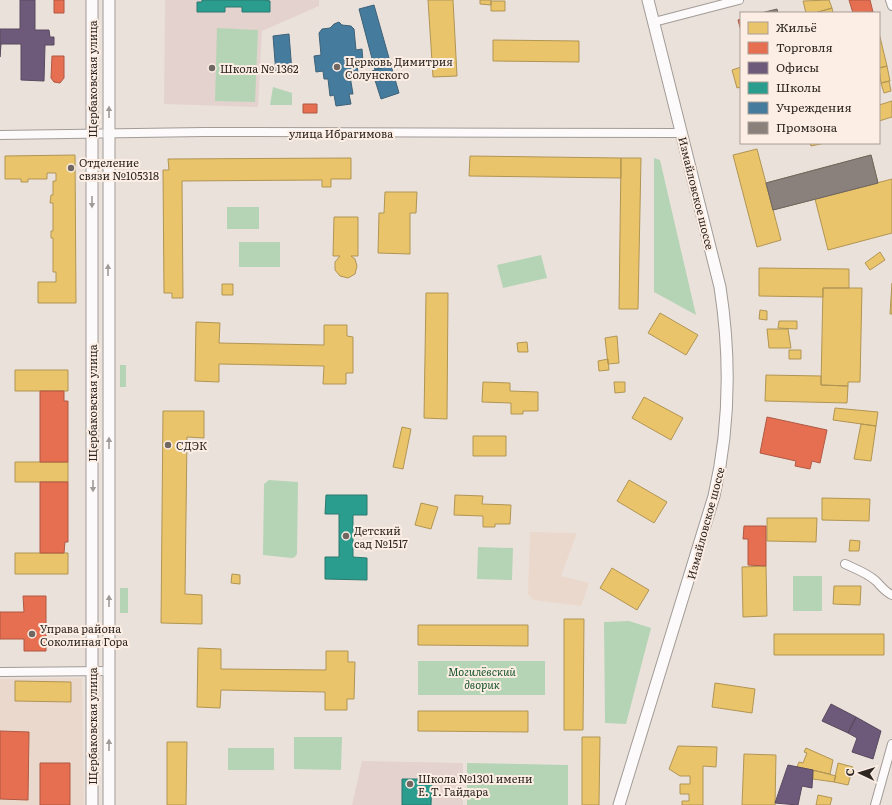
<svg xmlns="http://www.w3.org/2000/svg" width="892" height="805" font-family="Literata,serif">
  <style>
    .built { fill: #ead8cc }
    .education { fill: #e4d2ce }
    .green { fill: #b5d4b5 }
    .homes { fill: #e9c46a; stroke: #b19554 }
    .shops { fill: #e76f51; stroke: #af5943 }
    .offices { fill: #6d597a; stroke: #5a4a5f }
    .schools { fill: #2a9d8f; stroke: #2b796e }
    .public { fill: #457b9d; stroke: #3e6278 }
    .industry { fill: #8a817c; stroke: #6e6661 }
    .lines { fill: none; stroke-linecap: round; stroke-linejoin: round }
    .minor-casing { stroke: #a29b96; stroke-width: 10 }
    .secondary-casing { stroke: #a29b96; stroke-width: 13 }
    .minor { stroke: #fcfafa; stroke-width: 8 }
    .secondary { stroke: #fcfafa; stroke-width: 11 }
    .tram { stroke: #c6c3c2; stroke-width: 1 }
    .oneway { fill: #9f9b98 }
    .poi-dot { fill: #706762; stroke: #fceee4; stroke-width: 1.5 }
    .labels { text-anchor: middle; dominant-baseline: central; stroke-width: 4; stroke-linejoin: round; paint-order: stroke }
    .poi-label { font-size: 11px; fill: #2d2621; stroke: #fceee4; text-anchor: start }
    .street-label { font-size: 11px; fill: #2d2621; stroke: #fceee4 }
    .park-label { font-size: 11px; font-style: italic; fill: #19572d; stroke: #fceee4 }
  </style>
  <rect width="100%" height="100%" fill="#ebe1db"/>
  <path class="built" d="M530,532L577,533L561,576L589,583L581,606L534,600L528,594Z
    M82,678L84,805H0V679Z"/>
  <path class="education" d="M165,0H319V6L262,31L258,107L164,104Z
    M362,761L463,763V805H352Z"/>
  <path class="green" d="M217,28L258,30L255,102L215,101Z
    M273,87L292,93V105H270Z
    M654,158L660,160L696,315L654,292Z
    M227,207H259V229H227Z
    M239,242H280V267H239Z
    M541,255L547,278L503,288L497,265Z
    M120,365H126V387H120Z
    M269,480L298,482L297,554L295,557L292,558L263,555L264,484Z
    M478,547L513,548L512,580L477,579Z
    M793,576H822V611H793Z
    M120,588H128V613H120Z
    M629,621L651,628L626,724L605,723L604,622Z
    M418,661H545V695H418Z
    M294,737H342L341,770L294,769Z
    M228,748H274V770H228Z
    M467,763L568,765V805H467Z"/>
  <path class="homes" d="M428,0H453L457,76L433,77Z
    M480,0H491V5L480,4Z
    M829,0L832,8L815,13H806L803,1Z
    M491,1H505V11H491Z
    M832,8L833,13H815Z
    M879,33L887,66L879,68Z
    M493,40L579,41V62L493,61Z
    M887,66L890,81L881,83L879,68Z
    M741,67V87L737,88L732,70Z
    M889,81L891,91L884,93L881,83Z
    M892,101V117L879,121V105Z
    M810,143H825L811,146Z
    M757,149L781,240L757,247L733,155Z
    M75,155L76,303H38V282H56V272H53V238H51V231H53V203H50L51,195H53V181H56V173H47V179H28V182H21V179H5V156Z
    M871,155L878,183L773,210L766,183Z
    M470,156L621,158V178L469,176Z
    M351,158V179H331V187H322V180L182,181L183,298H172V293H164L163,170H169L168,159Z
    M621,158H641L638,309H619Z
    M892,179V233L828,250L815,199Z
    M385,192H417L416,213H410V254L378,253L379,213H384Z
    M334,217H358V256H351L355,259L357,266L355,274L348,278L340,276L335,270V262L340,256H333Z
    M880,252L885,260L870,270L865,263Z
    M759,268L849,269V288H823V297L759,296Z
    M892,283V314H890Z
    M222,284H233V295H222Z
    M823,288H862L860,382H848V386L821,385Z
    M426,293H448L447,419L424,418Z
    M760,310L767,311V320L759,319Z
    M660,313L698,335L686,355L648,333Z
    M779,321H797V329L778,328Z
    M196,322L220,323L219,343L324,345V325H347V336L353,337V373H346V384H323L324,366L219,364V382L195,381Z
    M767,329H788L791,348H769Z
    M617,336L619,363L608,364L605,338Z
    M527,342L528,352H518L517,343Z
    M789,350H801V359H789Z
    M608,359L609,370L599,371L598,361Z
    M15,370H68V391H15Z
    M766,375L821,376V385L848,386L847,403L765,401Z
    M483,382L510,383V391L538,392V411H523V414H511V403L482,402Z
    M614,382H625V392L615,393Z
    M644,397L683,418L671,440L632,418Z
    M835,408L878,412L876,426L833,420Z
    M163,411H204V438L187,437L185,594L202,595V624L161,623Z
    M861,424L876,426L871,461L854,459Z
    M402,427L411,429L403,469L393,467Z
    M473,436H506V456H473Z
    M15,462H68V482H15Z
    M629,480L667,502L654,523L617,501Z
    M455,495L483,496L482,504L511,505L510,524H495V527H483V516L454,515Z
    M822,498L870,499L869,521L822,520Z
    M421,503L438,507L431,529L415,525Z
    M767,518H817L816,542L767,541Z
    M850,540L860,541L859,551H849Z
    M15,553H68V574H15Z
    M766,566L767,616L743,617L742,567Z
    M612,568L649,590L637,610L600,588Z
    M232,574L240,575V584L231,583Z
    M834,586H861L860,605L833,604Z
    M564,619H584L583,730H564Z
    M418,625H528V646L418,645Z
    M774,634H884V655H774Z
    M198,648L221,649V669L326,670V651H348V662H355L354,699H347V710H325V692L221,690L220,708L197,707Z
    M15,681L71,682V702L15,701Z
    M715,683L755,689L752,713L712,707Z
    M418,711H528V732L418,731Z
    M582,737H600L599,805H582Z
    M167,742H187L186,805H167Z
    M678,746L717,747L716,767L703,766V805H682V801H689V794H680V784H690V776H680L669,769Z
    M806,748L833,760L830,774L797,767L799,762L803,763L807,753L804,752Z
    M744,754L776,755L775,805H742Z
    M838,763L853,767L848,785L834,782Z
    M813,770L836,776L834,782L813,779Z
    M818,795L832,798L830,805H816Z"/>
  <path class="shops" d="M54,0H64V13H54Z
    M849,0H870L873,12L853,13Z
    M741,19V31L738,20Z
    M52,56H64V78L60,83L54,82L51,78Z
    M303,104H317V113H303Z
    M40,391H64V401H68V462H40Z
    M767,417L827,430L820,463L812,461L810,469L795,466L796,461L760,453Z
    M40,482H68V542H65L64,553H40Z
    M744,526H766V566L748,565V539H743Z
    M23,596H46V651H24V639H0V612H24Z
    M0,731L29,732L28,800L0,799Z
    M40,763H70V805H40Z"/>
  <path class="offices" d="M20,0H35V30H49L50,37H54V45H45L44,81L21,80V44H1L0,57V29H20Z
    M831,704L856,717L848,733L822,721Z
    M856,717L881,731L873,759L852,752L857,738L848,733Z
    M788,765L813,770L812,788L802,786L798,805L775,803Z"/>
  <path class="schools" d="M202,0H265L270,1V12H242V7H225V12H197V2H202Z
    M326,495H367V515H353V557L367,558V580L325,579V557H339V514H325Z
    M402,779H432L431,805H402Z"/>
  <path class="public" d="M374,5L391,65L375,70L359,9Z
    M339,22L342,25L351,26L354,29L356,50L362,49L363,62L357,63L358,74L350,76L353,94H349L351,104L336,106L334,95L330,96L328,79H324L323,71L316,72L314,56L321,55L319,33L322,29L330,28L334,24Z
    M289,34L292,72L276,74L273,36Z
    M391,65L399,93L381,99L372,71Z"/>
  <path class="industry" d="M777,9L778,13H761Z
    M871,155L878,183L773,210L766,183Z"/>
  <g class="lines">
    <g class="minor-casing">
      <path id="minor" d="M890,0L892,6
        M654,22L739,0
        M0,135L204,132L682,133
        M845,564C856,569 867,573 876,581C881,586 885,592 892,595
        M0,672L109,671
        M875,805L892,744"/>
    </g>
    <g class="secondary-casing">
      <path id="secondary" d="M92,0V805
        M109,0V805
        M619,805L714,496C730,427 731,358 720,287L648,0"/>
    </g>
    <use href="#minor" class="minor"/>
    <use href="#secondary" class="secondary"/>
    <path class="tram" d="M103,805V0"/>
  </g>
  <defs><path id="oneway-solid" d="M-6-.8H1V-3.2L6.5 0L1 3.2V.8H-6Z"/></defs>
  <g class="oneway">
    <use href="#oneway-solid" transform="translate(109 112) rotate(-90)"/>
    <use href="#oneway-solid" transform="translate(92 202) rotate(90)"/>
    <use href="#oneway-solid" transform="translate(108 270) rotate(-90)"/>
    <use href="#oneway-solid" transform="translate(109 443) rotate(-90)"/>
    <use href="#oneway-solid" transform="translate(93 486) rotate(90)"/>
    <use href="#oneway-solid" transform="translate(109 601) rotate(-90)"/>
    <use href="#oneway-solid" transform="translate(109 745) rotate(-90)"/>
  </g>
  <g class="poi-dot">
    <circle cx="337" cy="67" r="4"/>
    <circle cx="212" cy="68" r="4"/>
    <circle cx="71" cy="168" r="4"/>
    <circle cx="168" cy="445" r="4"/>
    <circle cx="346" cy="536" r="4"/>
    <circle cx="32" cy="634" r="4"/>
    <circle cx="410" cy="784" r="4"/>
  </g>
  <g class="labels">
    <g class="poi-label">
      <text x="345" y="61">Церковь Димитрия<tspan x="345" dy="13">Солунского</tspan></text>
      <text x="220" y="68">Школа № 1362</text>
      <text x="79" y="162">Отделение<tspan x="79" dy="13">связи №105318</tspan></text>
      <text x="176" y="445">СДЭК</text>
      <text x="354" y="530">Детский<tspan x="354" dy="13">сад №1517</tspan></text>
      <text x="40" y="628">Управа района<tspan x="40" dy="13">Соколиная Гора</tspan></text>
      <text x="418" y="778">Школа №1301 имени<tspan x="418" dy="13">Е. Т. Гайдара</tspan></text>
    </g>
    <g class="street-label">
      <text transform="translate(92 79) rotate(-90)">Щербаковская улица</text>
      <text x="341" y="133">улица Ибрагимова</text>
      <text transform="translate(697 193) rotate(76)">Измайловское шоссе</text>
      <text transform="translate(92 403) rotate(-90)">Щербаковская улица</text>
      <text transform="translate(705 523) rotate(-75)">Измайловское шоссе</text>
      <text transform="translate(92 726) rotate(-90)">Щербаковская улица</text>
    </g>
    <g class="park-label">
      <text x="482" y="671">Могилёвский<tspan x="482" dy="13">дворик</tspan></text>
    </g>
  </g>
  <rect x="740" y="12" width="140" height="132" fill="#fceee4" stroke="#a99e96"/>
  <rect x="748" y="22" width="20" height="12" fill="#e9c46a" stroke="#a99e96"/>
  <text x="776" y="32" font-size="12" fill="#2d2621">Жильё</text>
  <rect x="748" y="42" width="20" height="12" fill="#e76f51" stroke="#a99e96"/>
  <text x="776" y="52" font-size="12" fill="#2d2621">Торговля</text>
  <rect x="748" y="62" width="20" height="12" fill="#6d597a" stroke="#a99e96"/>
  <text x="776" y="72" font-size="12" fill="#2d2621">Офисы</text>
  <rect x="748" y="82" width="20" height="12" fill="#2a9d8f" stroke="#a99e96"/>
  <text x="776" y="92" font-size="12" fill="#2d2621">Школы</text>
  <rect x="748" y="102" width="20" height="12" fill="#457b9d" stroke="#a99e96"/>
  <text x="776" y="112" font-size="12" fill="#2d2621">Учреждения</text>
  <rect x="748" y="122" width="20" height="12" fill="#8a817c" stroke="#a99e96"/>
  <text x="776" y="132" font-size="12" fill="#2d2621">Промзона</text>
  <g transform="translate(860 773) rotate(274)" stroke="#fceee4" stroke-width="3" paint-order="stroke">
  <path d="M0-3L7 15L0 10L-7 15Z" fill="#2d2621"/>
  <text y="-6" font-size="11" font-weight="bold" text-anchor="middle" fill="#2d2621">С</text>
  </g>
</svg>
